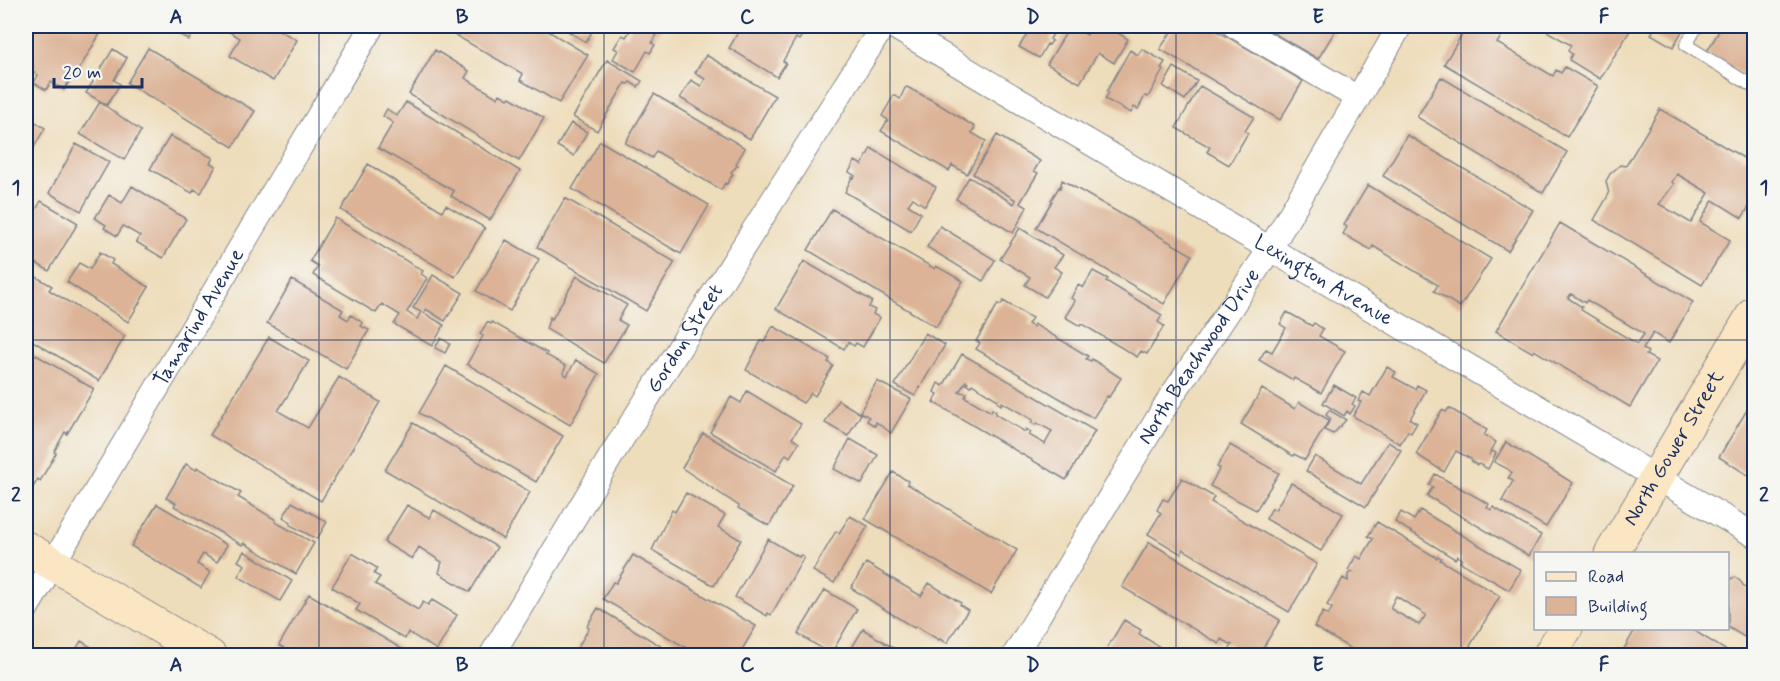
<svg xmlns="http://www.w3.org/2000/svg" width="1780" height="681" font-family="Mynerve,sans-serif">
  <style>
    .building { fill: #dcb396; fill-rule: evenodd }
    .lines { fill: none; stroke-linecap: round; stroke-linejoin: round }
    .lane-casing { stroke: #84868c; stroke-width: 14 }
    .street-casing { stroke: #84868c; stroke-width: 26 }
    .secondary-casing { stroke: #84868c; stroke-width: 35 }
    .lane { stroke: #fff; stroke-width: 12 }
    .street { stroke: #fff; stroke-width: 24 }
    .secondary { stroke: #fbe6c4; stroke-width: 33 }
    .grid { fill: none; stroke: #1b2f5e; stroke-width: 1.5; stroke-opacity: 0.55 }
    .labels { text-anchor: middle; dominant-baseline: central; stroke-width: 5; stroke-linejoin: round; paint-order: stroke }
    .street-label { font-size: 21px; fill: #1b2f5e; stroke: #f6f6f2 }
    .neatline { fill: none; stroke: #1b2f5e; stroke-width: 2 }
    .grid-label { font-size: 20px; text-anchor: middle; font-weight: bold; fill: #1b2f5e }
  </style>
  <rect width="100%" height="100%" fill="#f6f6f2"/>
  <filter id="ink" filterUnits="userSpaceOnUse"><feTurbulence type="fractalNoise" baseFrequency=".0167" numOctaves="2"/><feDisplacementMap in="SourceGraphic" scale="12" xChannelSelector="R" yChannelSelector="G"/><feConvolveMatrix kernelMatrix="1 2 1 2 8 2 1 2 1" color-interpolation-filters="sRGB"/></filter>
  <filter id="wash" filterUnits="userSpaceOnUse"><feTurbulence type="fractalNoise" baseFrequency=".008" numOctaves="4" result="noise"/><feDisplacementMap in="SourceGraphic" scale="24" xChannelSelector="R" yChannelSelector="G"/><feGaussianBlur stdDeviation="1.35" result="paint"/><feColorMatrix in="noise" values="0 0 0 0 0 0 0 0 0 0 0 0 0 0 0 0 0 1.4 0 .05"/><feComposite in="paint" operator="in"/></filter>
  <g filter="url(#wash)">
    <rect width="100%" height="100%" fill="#edb"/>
    <g id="blocks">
      <path class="building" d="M26,26H102L104,27L75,76L73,75L64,90L51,82L46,90L34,83L38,75L29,70L26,76Z
        M165,26H197L189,40Z
        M219,26H272L297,40L273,81L230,56L240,38Z
        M451,26H540L588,55L559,103L520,80L523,74L448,31Z
        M573,26H585L593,30L586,42L569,32Z
        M633,26H662L652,43L655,45L650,53L647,51L635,72L613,59L618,50L614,48L622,35L626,37Z
        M742,26H803L801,28L805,31L799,40L796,38L783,61L786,63L777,77L729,48Z
        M1032,26H1058L1050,39L1052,41L1049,45L1047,44L1039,58L1019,47Z
        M1070,26L1087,35L1092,26H1106L1128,39L1114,63L1098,53L1080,83L1047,64Z
        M1175,26H1209L1303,81L1280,120L1160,49Z
        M1261,26H1338L1318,59Z
        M1467,26H1483L1501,37L1497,43L1553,76L1556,70L1561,73L1565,67L1598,86L1567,137L1444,64Z
        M1538,26H1625L1631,29L1600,79L1569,60L1572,54L1568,51L1571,45Z
        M1656,26H1685L1673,47L1651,34Z
        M1722,26H1754V81L1706,53Z
        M148,48L255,111L233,147L127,83Z
        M113,49L127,58L114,80L120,84L107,105L86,93Z
        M1142,49L1165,62L1161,68L1163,70L1148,97L1145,96L1138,109L1134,107L1131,113L1105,99L1109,92L1107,91L1130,50L1138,55Z
        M435,50L469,71L465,78L498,98L500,94L508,99L510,97L544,118L519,161L409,94Z
        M706,55L775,96L750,139L680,98L691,80L701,86L705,79L695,73Z
        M607,60L642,81L638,87L630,82L628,84L625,83L597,131L573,117Z
        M1174,67L1197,81L1185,100L1163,86Z
        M1441,77L1567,152L1543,193L1417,117Z
        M1200,86L1254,117L1245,131L1248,133L1229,165L1207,152L1210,147L1176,128Z
        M907,87L937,103L975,127L972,133L986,141L967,174L952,165L949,171L881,131L888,120L882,116L894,95L900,99L905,88Z
        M654,94L745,148L736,164L738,165L731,172L733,174L727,184L725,183L721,190L656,151L652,158L625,143Z
        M100,102L141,131L124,160L80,134Z
        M406,102L520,171L490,220L451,196L454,191L378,148L393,123L383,116L387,109L397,116Z
        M1660,109L1754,164V199L1742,218L1713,200L1700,222L1730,240L1702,285L1594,220L1609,194L1606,181L1610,174L1620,165L1626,166ZM1677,174L1709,193L1691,223L1659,204L1674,184L1672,182Z
        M26,116L45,128L26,161Z
        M571,123L587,132L574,156L557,146Z
        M997,135L1040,161L1034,171L1038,173L1020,203L1027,207L1013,233L956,199L969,177L1014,204L1016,200L973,174Z
        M1407,135L1533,210L1508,251L1383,176Z
        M170,136L213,158L210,163L216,166L201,193L194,189L192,193L150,169Z
        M600,141L709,205L681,254L572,189Z
        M76,144L109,162L81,211L49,193Z
        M871,148L936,187L925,206L913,198L908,205L921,213L911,231L845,192L852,177L854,178L855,176L849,172L855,161L862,165Z
        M368,164L442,211L446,205L485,228L455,277L341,210Z
        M1062,180L1192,255L1164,304L1036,228L1052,201L1051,200L1059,187L1060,188Z
        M1368,185L1491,259L1460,307L1434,291L1438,285L1373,246L1371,250L1343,234L1347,227L1344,225Z
        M132,186L186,219L163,258L136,242L140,236L123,226L117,236L104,228L106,225L95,218L109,195L122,203Z
        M565,198L675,262L646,311L537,247Z
        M41,201L78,223L49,271L26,257V227Z
        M832,209L935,269L936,266L963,281L936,327L808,250Z
        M335,218L423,271L421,274L427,278L407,312L417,319L421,312L413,308L433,275L463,293L445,321L426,309L424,313L444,325L432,346L394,324L400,315L382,304L376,313L313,275L318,266L310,261Z
        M1560,223L1693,302L1669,343L1653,333L1643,349L1648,352L1646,355L1657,361L1630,407L1534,350L1533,353L1496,331ZM1571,294L1585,303L1587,300L1644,334L1637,344L1581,310L1582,307L1568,298Z
        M940,226L995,260L983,281L927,247Z
        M1020,228L1063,255L1054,267L1062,272L1045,297L1025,285L1030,277L1000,259Z
        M506,240L539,259L510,311L476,291Z
        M100,252L113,260L111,264L149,287L128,322L67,282L79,263L90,269Z
        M804,261L872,301L869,307L875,310L873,314L880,318L863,347L856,343L854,346L848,342L844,349L776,309Z
        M26,271L52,286L49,290L125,336L99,381L26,337Z
        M1093,271L1108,279L1106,281L1162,315L1158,322L1164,326L1147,354L1141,351L1137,357L1082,324L1080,326L1065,317L1075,301L1071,298L1078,285L1083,288Z
        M577,276L627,305L618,320L627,325L604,363L546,329L550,317L552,319Z
        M292,280L343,310L340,315L348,320L351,315L363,323L361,326L369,330L346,369L267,323Z
        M1003,301L1032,318L1028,324L1033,327L1034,324L1088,356L1086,359L1091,361L1092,359L1121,378L1109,397L1107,396L1093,418L976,349L980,343L976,341L998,304L1001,305Z
        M1287,312L1312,326L1314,323L1323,329L1319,336L1345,351L1321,393L1294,378L1293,380L1259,360L1266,349L1272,352L1286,328L1280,324Z
        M487,322L491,324L492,322L547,353L546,355L566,366L563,373L567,376L576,360L599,374L570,425L467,364L483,336L480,334Z
        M773,326L830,359L828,362L833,366L815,396L811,393L803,403L746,370L761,341L764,342Z
        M925,333L945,345L915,396L895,385Z
        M269,337L309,361L278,411L308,428L339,377L380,402L321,501L210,435Z
        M441,338L450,344L445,353L435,348Z
        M26,349L94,389L67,434L65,432L54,452L56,453L40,481L38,479L29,494L26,492V414L29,408L26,406Z
        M962,354L1095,431L1066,480L933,402L938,394L934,392L938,383L943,386ZM966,381L968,382L966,384L971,386L972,384L998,400L997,402L1001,405L1002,402L1033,420L1031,423L1036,425L1037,423L1052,431L1045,444L1029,435L1031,432L1026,429L1025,432L995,414L996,411L992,409L991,412L965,397L967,393L959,392Z
        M446,366L563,436L536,482L419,413Z
        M1387,367L1396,372L1393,377L1415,389L1417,385L1426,390L1410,419L1417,423L1411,433L1408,431L1400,444L1353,416L1361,402L1358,401L1363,392L1370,396Z
        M877,381L911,399L891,433L876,422L875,426L867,421L869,417L860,412Z
        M1334,385L1356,398L1352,404L1355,406L1350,414L1347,411L1344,416L1323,403Z
        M1262,389L1295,409L1299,402L1329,420L1305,460L1294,454L1293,456L1241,424Z
        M747,391L801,424L792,438L799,443L790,457L786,454L776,471L710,432L731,397L741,403Z
        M1754,398V479L1719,457Z
        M838,400L861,414L848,436L825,423Z
        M1449,408L1487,430L1484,435L1496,442L1489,455L1492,451L1496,453L1488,469L1479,464L1477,465L1472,462L1471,459L1456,451L1444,472L1416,454L1442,410L1446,412Z
        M1329,410L1346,420L1333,434L1324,430L1331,419L1326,415Z
        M413,423L530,492L503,539L385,470Z
        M703,433L793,486L769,526L738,508L739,506L682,468Z
        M850,439L878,455L862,484L834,469Z
        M1388,442L1401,450L1366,507L1306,471L1315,456L1361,484Z
        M1506,442L1573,483L1546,527L1502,501L1513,481L1508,478L1512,473L1508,469L1494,462Z
        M1230,445L1279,473L1256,510L1210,486L1220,468L1217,467Z
        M186,464L196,470L197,467L241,493L238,497L276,520L275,522L314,543L296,574L244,543L242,545L174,506L176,503L166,498Z
        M893,472L908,481L907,484L1017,550L991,594L865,519Z
        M1435,474L1489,504L1487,507L1491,510L1493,507L1541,535L1529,556L1427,496L1433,487L1429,485Z
        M1182,478L1214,497L1211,502L1317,564L1289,612L1183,549L1181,554L1148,534L1161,513L1157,510L1163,499L1168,501Z
        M1291,483L1343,514L1321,551L1266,519L1272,508L1275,510Z
        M686,493L725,515L718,527L741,540L714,586L652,550L672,510L675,512Z
        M292,502L327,522L317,539L290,525L291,522L283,517Z
        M157,504L227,545L217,562L203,554L197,564L210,572L201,588L131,546Z
        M407,505L430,518L434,510L497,547L470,592L439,573L442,562L419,547L412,559L384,542Z
        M1420,510L1521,570L1509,590L1460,562L1462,559L1457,556L1455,559L1395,522L1401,512L1414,520Z
        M850,516L868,526L834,583L813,571L836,531L839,533Z
        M1377,522L1437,558L1438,556L1441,558L1440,560L1500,596L1464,656H1363L1314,627L1323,612L1328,615L1332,608L1327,605L1343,578L1348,581V574L1353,572L1348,570L1356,556L1361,559L1373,539L1368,536ZM1396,596L1426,615L1419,625L1391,609V606Z
        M768,539L799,557L801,555L804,557L771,615L768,613L767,616L735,597Z
        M1149,542L1280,620L1258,656H1225L1232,645L1221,639L1219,644L1122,587Z
        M244,551L292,581L280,601L238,576L245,565L238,561Z
        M352,553L377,568L374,574L380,577L375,584L418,610L423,602L428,605L432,600L457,615L437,650L408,632L405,639L356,610L360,604L332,587Z
        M633,555L756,626L740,653L736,650L732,656H700L603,599L613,582L616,583Z
        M866,563L921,596L929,583L961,603L960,605L968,610L947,643L940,639L939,640L916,626L914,628L851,588Z
        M1728,577L1730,579L1735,577L1741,582L1743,585L1754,593V643L1728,627Z
        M825,590L857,609L831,654L798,634Z
        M309,594L414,656H296L279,645Z
        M598,608L677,656L574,654L589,628L587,626Z
        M1124,620L1141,630L1139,634L1174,656H1102Z
        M1636,628H1680L1683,630L1690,628L1735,656H1620Z
        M863,629L906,656H847Z
        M81,641L106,656H72Z"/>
    </g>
  </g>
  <g filter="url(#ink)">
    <use href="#blocks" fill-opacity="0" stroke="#84868c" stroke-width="1.5"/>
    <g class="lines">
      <g class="lane-casing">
        <path id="lane" d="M1697,26L1686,45L1754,87"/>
      </g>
      <g class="street-casing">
        <g id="street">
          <path id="s1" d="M893,26L1754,535"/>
          <path d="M1235,26L1358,98"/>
          <path id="s2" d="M26,609L372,26"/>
          <path id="s3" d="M491,656L616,448L883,26"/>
          <path id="s4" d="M1014,656L1169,400L1270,249L1400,26"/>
        </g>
      </g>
      <g class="secondary-casing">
        <g id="secondary">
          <path d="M26,548L210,656"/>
          <path id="s5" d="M1611,554L1754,313"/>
          <path d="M1549,656L1566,628"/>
        </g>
      </g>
      <use href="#lane" class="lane"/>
      <use href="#street" class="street"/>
      <use href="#secondary" class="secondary"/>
    </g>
  </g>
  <path class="grid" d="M319,26V656M604,26V656M890,26V656M1176,26V656M1461,26V656M26,340H1754"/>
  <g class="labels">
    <g class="street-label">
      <text stroke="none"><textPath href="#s1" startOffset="500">Lexington Avenue</textPath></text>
      <text stroke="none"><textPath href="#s2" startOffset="339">Tamarind Avenue</textPath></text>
      <text stroke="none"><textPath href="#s3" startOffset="372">Gordon Street</textPath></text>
      <text stroke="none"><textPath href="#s4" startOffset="352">North Beachwood Drive</textPath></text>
      <text stroke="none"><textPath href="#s5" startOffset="123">North Gower Street</textPath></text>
    </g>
  </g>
  <rect width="1780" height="681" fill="none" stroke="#f6f6f2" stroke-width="66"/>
  <rect x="1534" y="552" width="195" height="78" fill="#f6f6f2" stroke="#9ea6b7" stroke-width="1.5"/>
  <rect x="1546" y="572" width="30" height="9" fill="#fbe6c4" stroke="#9ea6b7" stroke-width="1.5"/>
  <text x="1588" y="582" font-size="18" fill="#1b2f5e">Road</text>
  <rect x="1546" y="597" width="30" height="18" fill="#dcb396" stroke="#9ea6b7" stroke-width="1.5"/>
  <text x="1588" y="612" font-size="18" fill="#1b2f5e">Building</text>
  <path d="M54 78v9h88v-9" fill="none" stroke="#1b2f5e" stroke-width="3"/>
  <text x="63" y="78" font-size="18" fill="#1b2f5e" stroke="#f6f6f2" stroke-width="4.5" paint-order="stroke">20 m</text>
  <rect x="33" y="33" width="1714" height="615" class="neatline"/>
  <g class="grid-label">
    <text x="176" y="23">A</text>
    <text x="462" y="23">B</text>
    <text x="747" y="23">C</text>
    <text x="1033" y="23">D</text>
    <text x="1318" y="23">E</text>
    <text x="1604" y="23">F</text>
    <text x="16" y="194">1</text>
    <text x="1764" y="194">1</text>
    <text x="16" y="501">2</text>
    <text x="1764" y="501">2</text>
    <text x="176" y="671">A</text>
    <text x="462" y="671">B</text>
    <text x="747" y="671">C</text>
    <text x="1033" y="671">D</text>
    <text x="1318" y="671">E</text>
    <text x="1604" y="671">F</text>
  </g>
</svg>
